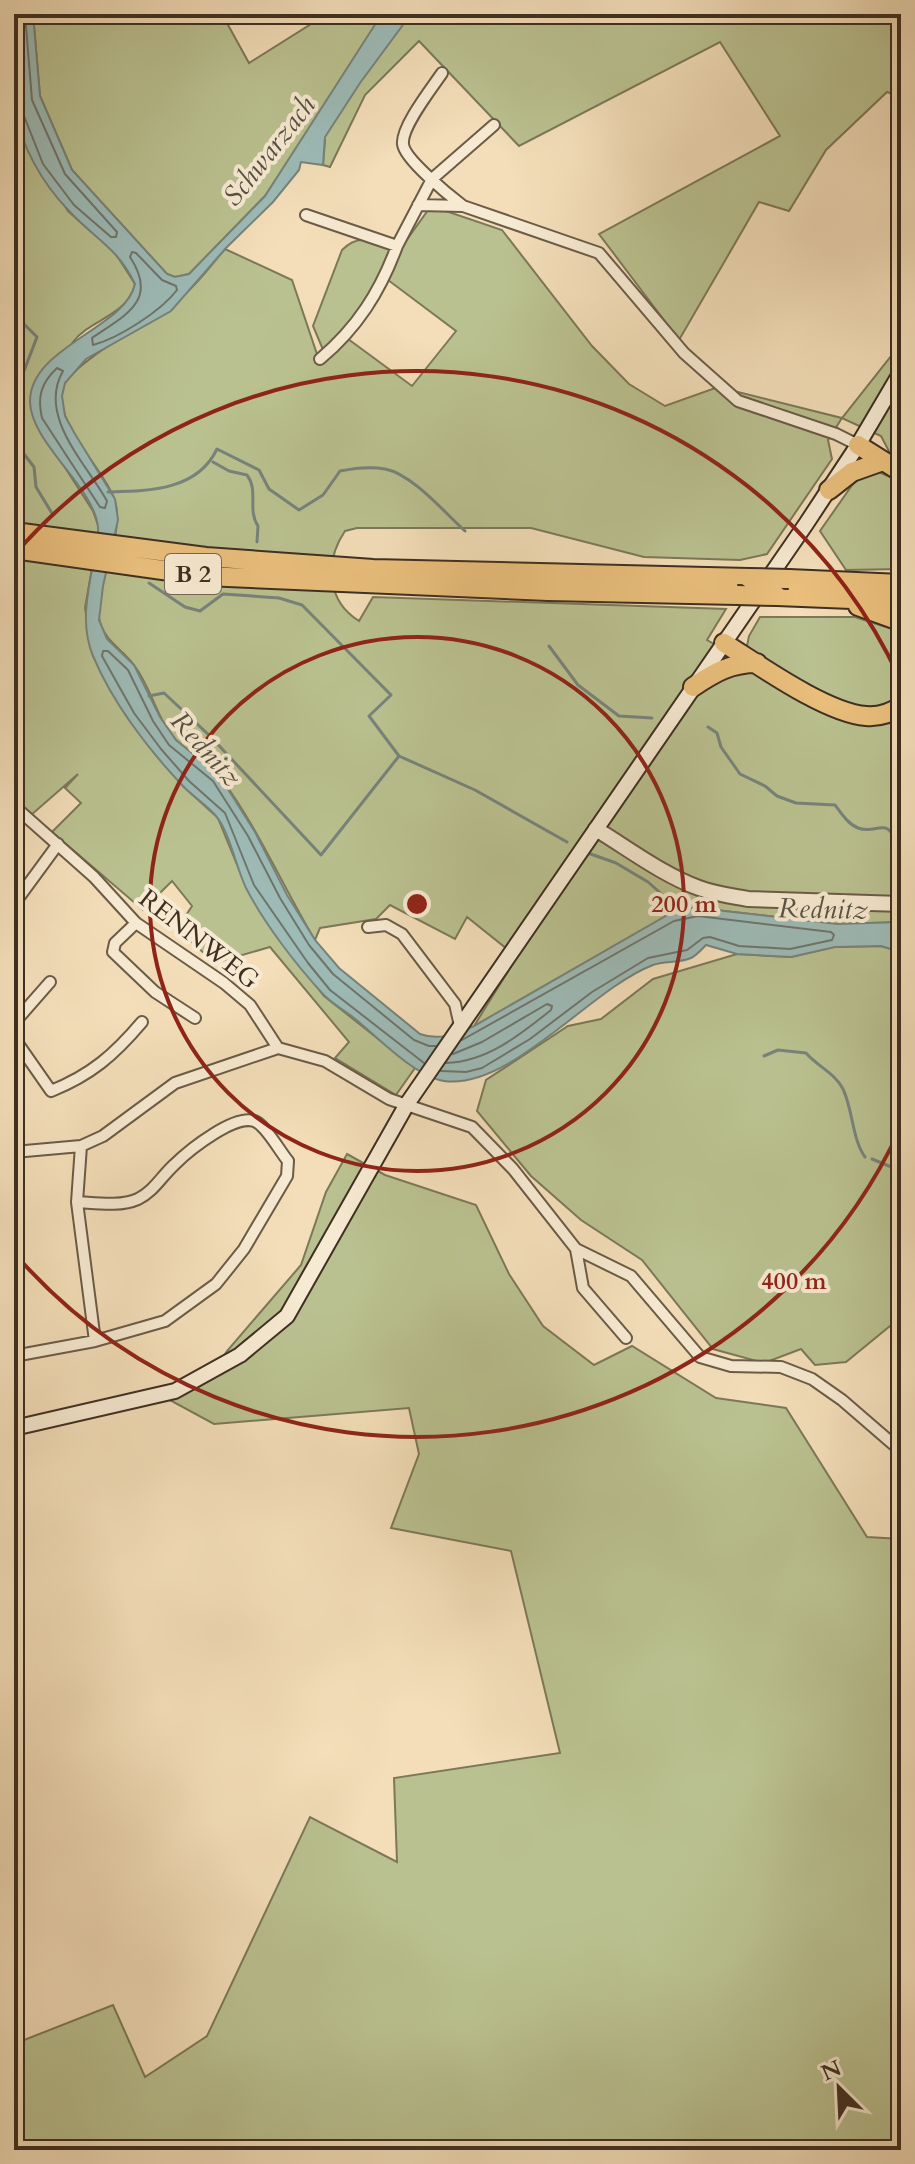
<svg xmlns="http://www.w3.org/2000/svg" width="915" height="2164" font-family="Cardo,serif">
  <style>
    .green { fill: #bac190; stroke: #7c7858; stroke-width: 2 }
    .water { fill: #9dbbb7; stroke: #77837b; stroke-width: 2 }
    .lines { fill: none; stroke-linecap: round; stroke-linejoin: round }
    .shore { stroke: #6e756c; stroke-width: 2 }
    .stream { stroke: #77837b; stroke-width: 3 }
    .minor-casing { stroke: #6b5b47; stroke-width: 14 }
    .tertiary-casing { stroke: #6b5b47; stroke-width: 18 }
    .secondary-casing { stroke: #3e2f21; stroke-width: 18 }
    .trunk-casing { stroke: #3e2f21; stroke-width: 22 }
    .minor { stroke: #f7ead2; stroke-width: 10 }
    .tertiary { stroke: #f7ead2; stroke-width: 14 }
    .secondary { stroke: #f7ead2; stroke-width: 14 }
    .trunk { stroke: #eabf7c; stroke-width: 18 }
    .trunk-bridge-casing { stroke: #3e2f21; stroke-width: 22; stroke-linecap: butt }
    .trunk-bridge { stroke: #eabf7c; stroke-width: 18 }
    .ring { fill: none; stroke: #8f2418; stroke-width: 4 }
    .labels { text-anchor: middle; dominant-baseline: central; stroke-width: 8; stroke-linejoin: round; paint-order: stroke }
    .shield { fill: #f7ead2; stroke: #766756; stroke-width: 2 }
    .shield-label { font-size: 24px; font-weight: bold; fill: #3e2f21 }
    .street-label { font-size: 26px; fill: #3e2f21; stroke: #f7ead2 }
    .water-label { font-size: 28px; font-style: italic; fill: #565246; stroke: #f7ead2 }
    .centre { fill: #8f2418; stroke: #f7ead2; stroke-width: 4 }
    .ring-label { font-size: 24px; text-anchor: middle; font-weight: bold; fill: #8f2418; stroke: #f7ead2; stroke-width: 8; stroke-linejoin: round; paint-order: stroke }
  </style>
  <rect width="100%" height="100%" fill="#f3deb9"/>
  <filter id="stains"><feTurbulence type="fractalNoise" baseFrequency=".0025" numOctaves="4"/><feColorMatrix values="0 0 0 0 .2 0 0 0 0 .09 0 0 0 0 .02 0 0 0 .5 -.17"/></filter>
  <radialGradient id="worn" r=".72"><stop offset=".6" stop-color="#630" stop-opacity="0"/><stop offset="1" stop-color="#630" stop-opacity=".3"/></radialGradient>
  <path class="green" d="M33,14H222L249,63L311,24L303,14H901V97L887,92L826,150L789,211L759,202L679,340L599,234L780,136L720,42L519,146L419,41L365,95L330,167L323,165L325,140H302L265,196L189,274L175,277L167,274L72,170L40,96Z
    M14,106L21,133L68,211L114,251L135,284C128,316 90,319 73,342C58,364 46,397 35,421L93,511L99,528L85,608L93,656L127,717L155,754L184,787L218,818L247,889L278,937L324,996L415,1068L396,1095L335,1058L349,1042L270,947L215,963L177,929L192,906L172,881L143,910L52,832L81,803L65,788L78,774L30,816L14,801Z
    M431,206L502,230L592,346L629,384L665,406L718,387L842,418L899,346L901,348V474L881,436L842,418L828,440L832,459L767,554L740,560L644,557L531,528H357L345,531C324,562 327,601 359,621L373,597L726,609L707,640L744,661L749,636L760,617H855L901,632V922L837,924L698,908L684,909L474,1026L517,957L467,917L455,939L390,905L376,919L320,928L315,940C283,887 258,828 221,778C209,762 188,754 175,739C156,717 151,687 134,665C122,649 106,642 100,623C91,588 128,534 114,498C102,466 50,420 64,385C74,361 160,316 185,294C200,281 212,264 225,249L292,280L318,357L324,352L313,326L342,250C359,233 370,241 390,249L378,280L344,336L412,386L456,331L388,280L401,248Z
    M879,472L901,482V569L846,570L820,531L857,478Z
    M881,946L901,952V1317L846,1362L815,1365L801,1349L764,1363L713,1349L642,1260L581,1220L531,1176L477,1111L486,1080L568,1026L601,1019L653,979L737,954L791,957L834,947Z
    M347,1154L385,1175L476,1205L509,1274L543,1326L594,1365L632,1346L716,1398L786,1408L867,1537L901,1539V2150H14V2044L113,2005L145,2077L207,2036L310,1817L397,1862L394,1778L560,1753L511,1551L391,1528L419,1454L409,1408L214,1424L166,1398L212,1375L227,1351L301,1265L326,1192Z"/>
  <path class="water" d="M14,14H33L40,96L72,170L167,274L175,277L189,274L265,196L376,23L384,14H411L360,83L325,137L323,165L301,162L299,170L273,202L225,249L171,311L86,359L65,383L62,396L65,416L75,434L115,499L118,520L103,586L99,620L107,639L134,665L160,717L176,740L219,775L255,832L287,895L315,940L339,968L420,1034C439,1041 456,1034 474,1026L671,913L698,908L837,924L901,922V952L881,946L835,947L791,957L737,954L706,945C702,949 696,956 691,958C680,963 664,961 653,965C590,989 511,1090 444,1081C415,1077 377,1036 354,1018C344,1010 331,1003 323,994C296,965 264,923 246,888C236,867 230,833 216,816C206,804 192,796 182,785C148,749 112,702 93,656C79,622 89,588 95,553C96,545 99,535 98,527C94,487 31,443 30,402C29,347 126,328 135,284C117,247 95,239 69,211C42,183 21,146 14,107C10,78 14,44 14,14Z"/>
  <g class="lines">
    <path class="shore" d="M14,101H19L22,97L15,14
      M14,112L24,116L43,164L74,205L111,237H116L117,232L65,174L32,100L25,14
      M132,252L136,253L162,280L176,286L177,290C161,311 119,338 93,345L92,338C125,315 159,301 130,257Z
      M57,368L63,371C37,416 86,463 107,501L105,508L100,507L42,418C37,397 41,383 57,368Z
      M424,1063L330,990L308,963L254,885L225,813L189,781L161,749L134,713L102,656L103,651H108L128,670L153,721L169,745L213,781L248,836L280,898L309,945L333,974L414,1040L429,1046H436
      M446,1063C487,1062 521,1034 551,1010L552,1006L547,1004L482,1042L453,1054
      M441,1071L466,1072L482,1068L530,1039L592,992L648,958L687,950L703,938L710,937L739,946L790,949L832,940L834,935L831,932L698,916L674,921L462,1040"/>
    <path class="stream" d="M14,314L37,337L14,397
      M14,441L34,467L36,487L53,515
      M213,462L229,471L247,475C259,491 247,510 258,526L257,542
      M108,492C148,491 197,491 217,449L259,470L269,489L299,510L323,495L340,471C355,468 369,466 385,469C412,474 444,512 465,531
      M149,583L185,607L200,611L223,594L279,598L302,605L391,695L369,716L399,756L475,790L567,842
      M549,646L578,685L619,716L652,718
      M149,696L164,693L210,736L321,855L399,756
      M708,727L717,733L721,747L740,774L765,786L777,796L796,803L835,805C841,813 848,824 858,828C878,836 887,812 898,848L901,849
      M585,852L616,863L648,882L682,912
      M764,1056L778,1050L806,1053C817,1066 835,1073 843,1089C853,1110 852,1139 865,1157
      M872,1159L901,1171"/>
    <g class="minor-casing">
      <path id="minor" d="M442,73C432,88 401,127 403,144C404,159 450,196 463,206L599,253L684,353L738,401L836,434L858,445
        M418,205L463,206
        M306,215L397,246L432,179L494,125
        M320,359C357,328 380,292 397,246
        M14,806L94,877L136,923L224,983L250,1005L278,1048
        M14,904L58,844
        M136,923L115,943L113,952L155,992L195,1018
        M368,927L386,925L402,934L455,1004L460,1026
        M14,1023L50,982
        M14,1038L51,1091C91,1075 114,1055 142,1022
        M81,1146L77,1202L95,1341
        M14,1152L81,1146L103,1136L175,1083L278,1048L325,1061L389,1099L472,1127L513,1169L576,1249L631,1276L700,1357L731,1366L781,1367L812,1379L842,1400L901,1451
        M576,1249L583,1288L626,1338
        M14,1356L95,1341L165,1321L216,1284L244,1249L287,1176L288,1161C279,1150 269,1131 258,1123C239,1109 187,1152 174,1165C161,1177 154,1191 138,1199C120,1207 96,1203 77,1202"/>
    </g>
    <g class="tertiary-casing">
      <path id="tertiary" d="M596,829C629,849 663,875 699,888C715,894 732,896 748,899L901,904"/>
    </g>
    <g class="secondary-casing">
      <path id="secondary" d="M14,1428L175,1391L240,1355L287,1316L407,1104L806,524L858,445L901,372"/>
    </g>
    <g class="trunk-casing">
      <path id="trunk" d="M858,445L901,472
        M829,490L852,472L883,461
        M14,532L206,557L373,569L749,578
        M14,549L205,576L548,591L737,595
        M789,579L901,584
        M777,596L901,601
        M858,606L897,620L901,625
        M724,643C759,665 826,713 866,716C878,717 891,713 901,706
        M693,687C715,672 731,663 757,663"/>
    </g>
    <use href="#minor" class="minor"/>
    <use href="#tertiary" class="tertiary"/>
    <use href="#secondary" class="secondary"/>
    <use href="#trunk" class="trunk"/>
    <g class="trunk-bridge-casing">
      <path id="trunk-bridge" d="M749,578L789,579
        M737,595L777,596"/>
    </g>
    <use href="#trunk-bridge" class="trunk-bridge"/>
  </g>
  <g class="ring">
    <circle cx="417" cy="904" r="267"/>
    <path d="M900 1129A533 533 0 0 1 15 1254M15 554A533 533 0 0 1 900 679"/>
  </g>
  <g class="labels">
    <rect class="shield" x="165" y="554" width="56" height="40" rx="6"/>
    <g class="shield-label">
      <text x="193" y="574">B 2</text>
    </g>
    <g class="street-label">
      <text transform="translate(199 939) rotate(38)">RENNWEG</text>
    </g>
    <g class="water-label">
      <text transform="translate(269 151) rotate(-52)">Schwarzach</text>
      <text transform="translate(206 749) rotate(48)">Rednitz</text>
      <text transform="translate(823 909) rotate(1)">Rednitz</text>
    </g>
  </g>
  <circle cx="417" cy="904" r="12" class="centre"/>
  <g class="ring-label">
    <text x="684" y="912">200 m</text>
    <text x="794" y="1289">400 m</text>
  </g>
  <rect width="915" height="2164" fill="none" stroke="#f3deb9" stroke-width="48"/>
  <rect x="16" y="16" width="883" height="2132" fill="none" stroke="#3e2f21" stroke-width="4"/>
  <rect x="24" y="24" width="867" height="2116" fill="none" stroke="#3e2f21" stroke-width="2"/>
  <g transform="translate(839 2088) rotate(336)" stroke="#f7ead2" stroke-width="6" paint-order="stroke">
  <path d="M0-6L14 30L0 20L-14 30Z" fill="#3e2f21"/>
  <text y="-12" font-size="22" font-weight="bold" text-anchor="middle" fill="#3e2f21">N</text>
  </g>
  <rect width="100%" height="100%" filter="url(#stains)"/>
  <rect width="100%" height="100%" fill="url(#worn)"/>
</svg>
